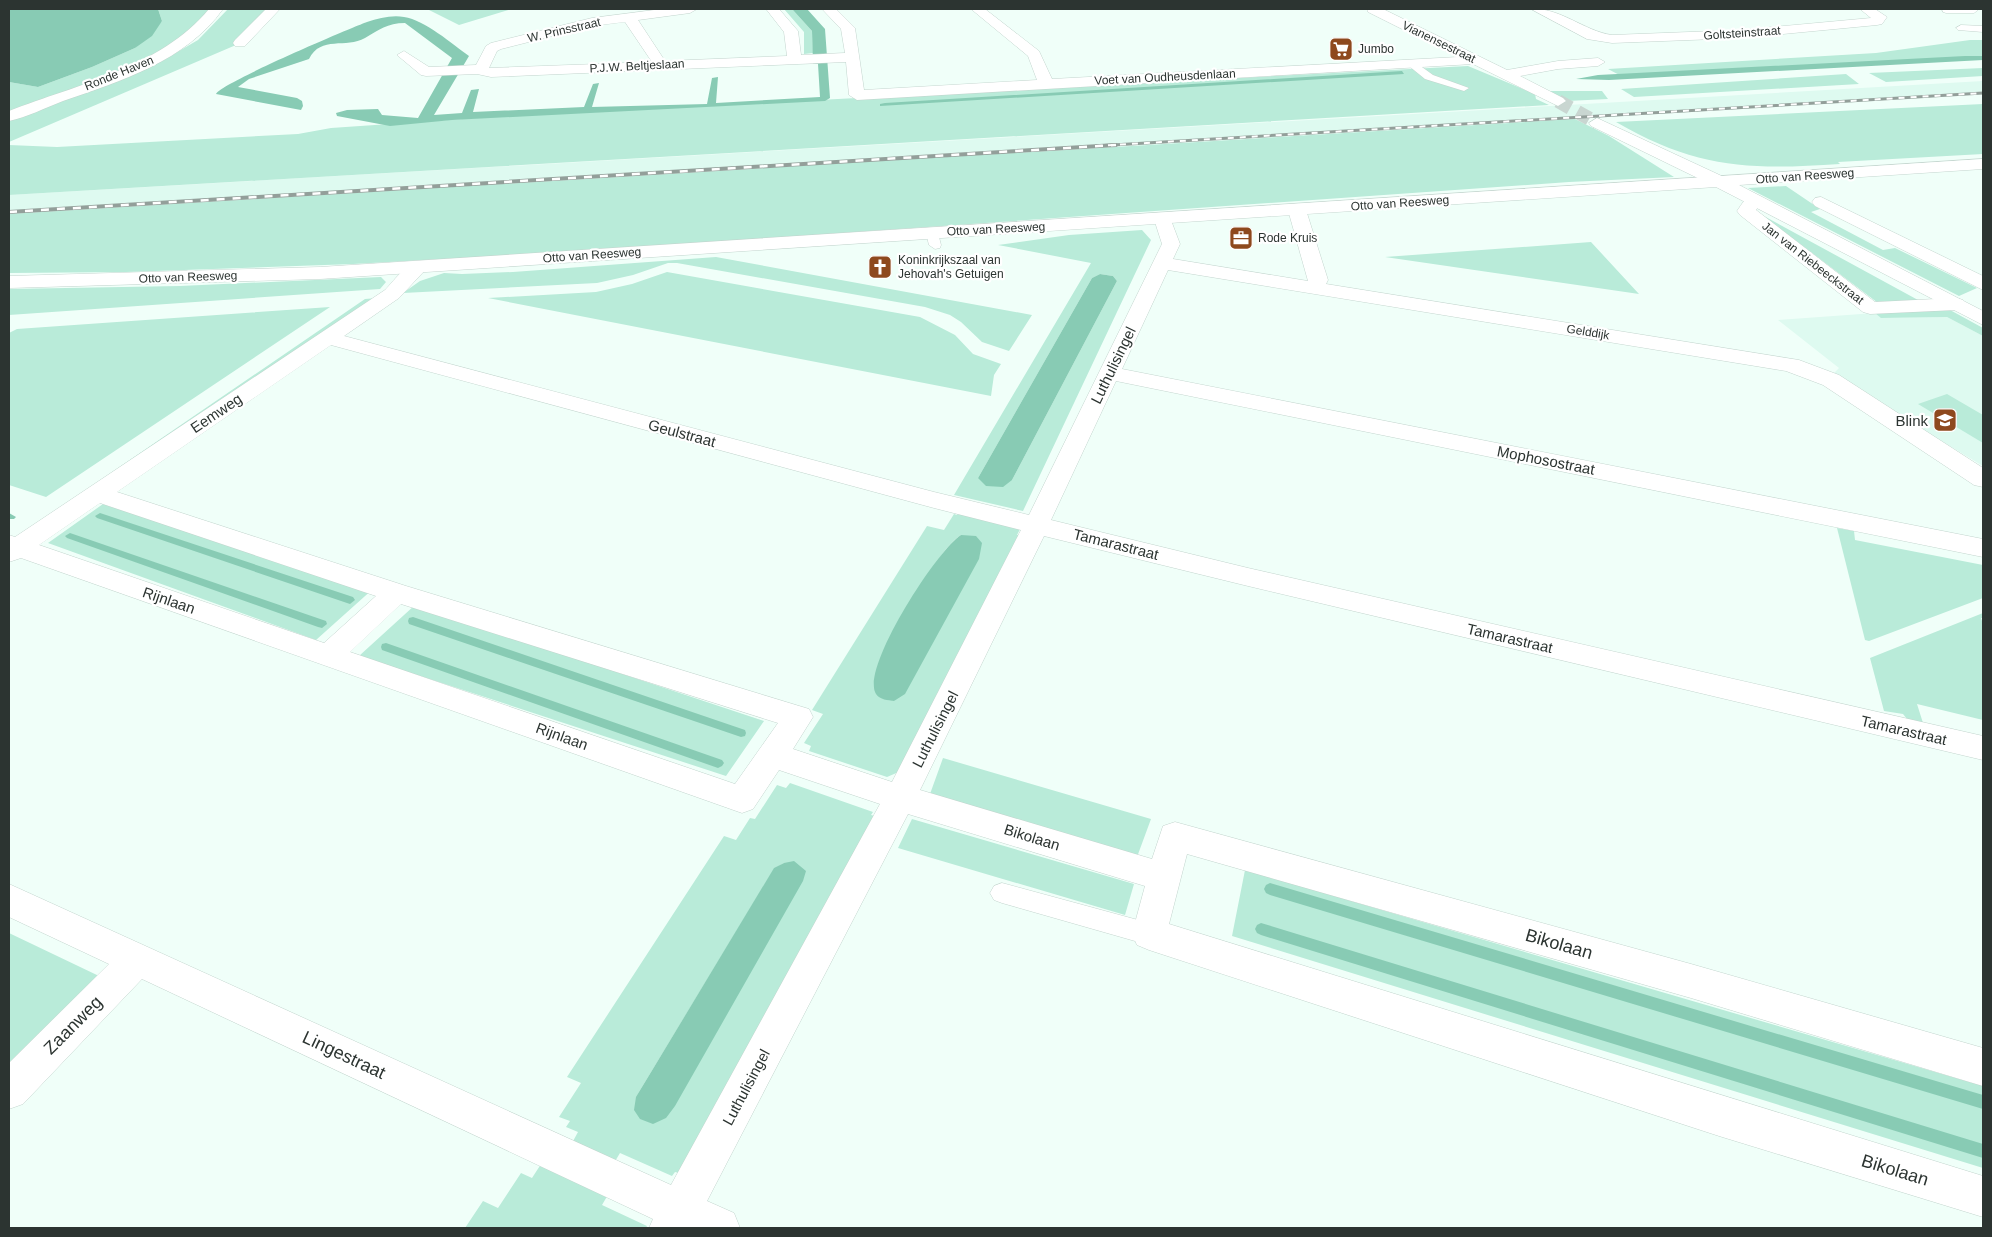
<svg xmlns="http://www.w3.org/2000/svg" width="1992" height="1237" font-family="Arial,sans-serif">
  <style>
    .built { fill: #defaf0 }
    .green { fill: #b9ebd9; fill-rule: evenodd }
    .water { fill: #88cbb4 }
    .lines { fill: none; stroke-linecap: round; stroke-linejoin: round }
    .stream { fill: #88cbb4; fill-rule: evenodd }
    .street-tunnel { stroke: #c9d6d1; stroke-width: 14; stroke-dasharray: 14 8; stroke-linecap: butt }
    .lane-casing { stroke: #c3d5ce; stroke-width: 1 }
    .street-casing { stroke: #c3d5ce; stroke-width: 1 }
    .secondary-casing { stroke: #c3d5ce; stroke-width: 1 }
    .lane { fill: #fff; fill-rule: evenodd }
    .street { fill: #fff; fill-rule: evenodd }
    .secondary { fill: #fff; fill-rule: evenodd }
    .rail-far1-casing { stroke: #939f9a; stroke-width: 3 }
    .rail-casing { stroke: #939f9a; stroke-width: 4 }
    .rail-far1 { stroke: #fff; stroke-width: 2; stroke-dasharray: 6; stroke-linecap: butt }
    .rail { stroke: #fff; stroke-width: 2.5; stroke-dasharray: 8; stroke-linecap: butt }
    .labels { text-anchor: middle; dominant-baseline: central; stroke-width: 4.5; stroke-linejoin: round; paint-order: stroke }
    .far-street-label { font-size: 12px; fill: #2c3431; stroke: #fff }
    .far-poi-label { font-size: 12px; fill: #2c3431; stroke: #fff; text-anchor: start }
    .street-label { font-size: 15px; fill: #2c3431; stroke: #fff }
    .poi-label { font-size: 15px; fill: #2c3431; stroke: #fff; text-anchor: end }
    .near-street-label { font-size: 18px; fill: #2c3431; stroke: #fff }
  </style>
  <rect width="100%" height="100%" fill="#f0fff9"/>
  <path class="built" d="M1983,81V94L9,214V195Z
    M1875,313L1882,318L1947,317L1983,336V466L1832,375L1839,368L1778,320Z"/>
  <path class="green" d="M158,9H214C179,62 67,90 9,114V82L38,87L92,67L135,48L162,21Z
    M228,9H270L236,45L9,142V120L167,58L198,40Z
    M434,9H512L459,25L429,10Z
    M784,9H792L812,31L813,53L804,54V32Z
    M1970,40H1983V59L1625,78L1608,69L1876,53Z
    M1468,66L1535,94L1536,99L1549,105L9,195V145L57,147L298,134L331,128L492,117Z
    M1983,68V76L1886,82L1869,73Z
    M1846,74L1859,84L1634,97L1621,89Z
    M1550,91H1602L1608,99L1567,101Z
    M1983,104V154L1838,162L1840,164C1750,170 1697,169 1616,122Z
    M1575,119L1609,136L1674,177L1569,182L585,251L353,264L126,272L9,273V214Z
    M1786,186L1820,209L1811,212L1883,250L1895,248L1977,288L1959,296L1748,188Z
    M1762,215L1918,300L1878,303Z
    M1142,230L1151,240L1023,511L954,495L1091,263L998,245L1069,235ZM1100,274L1113,276L1117,281L1012,480L978,478L1092,278Z
    M1591,242L1639,294L1385,257Z
    M716,257L1032,315L1009,351L982,342L961,322L950,315L925,307L677,263H668L633,275L597,283L403,293L420,281L444,273L462,274L513,272Z
    M667,272L920,317L955,335L973,354L1001,364L994,375L991,396L488,298L596,292L632,284Z
    M381,277L386,282L380,289L9,315V289L180,286Z
    M377,298L64,505L365,299Z
    M330,307L46,497L9,485V333L17,329Z
    M1950,310L1983,328V336L1947,317L1881,318L1875,313Z
    M1947,394L1983,415V443L1918,404Z
    M103,504L374,588L316,640L48,543Z
    M960,510L1020,529L1017,535H1019L901,771L887,777L809,751L811,746L804,743L823,714L812,710L927,526L944,530L954,514L957,515ZM961,535L894,701L879,697C895,657 926,557 961,535Z
    M1837,528L1854,531L1855,540L1983,565V598L1869,641L1865,640Z
    M415,605L764,721L726,776L359,656Z
    M1983,613V618H1981L1983,624V720L1917,704L1923,723L1907,719L1903,714L1884,711L1870,658Z
    M943,758L1151,819L1137,857L930,794Z
    M790,783L873,812L871,815L875,816L679,1173L675,1172L672,1176L620,1153L614,1163L572,1143L578,1132L566,1127L570,1121L559,1117L581,1083L567,1077L724,836L736,840L750,818L755,819L777,785L786,788ZM784,863L636,1097L774,869Z
    M912,819L1134,884L1125,915L898,848Z
    M1245,870L1983,1086V1168L1232,936Z
    M9,933L99,976L9,1066Z
    M543,1161L609,1193L602,1205L647,1226L646,1228H465L483,1201L498,1208L521,1173L532,1178Z"/>
  <path class="water" d="M9,9H158L162,21L152,36L135,48L92,67L38,87L9,82Z
    M792,9H807L825,29L830,98L825,101L452,120L390,126L337,116L336,113L347,110L378,109L382,115L418,118L452,58L405,23C387,23 379,30 365,38C346,49 321,35 309,59L249,79L238,87L297,98L302,101L303,106L301,110L216,94C219,84 348,29 367,22C379,18 392,15 404,17C425,20 452,44 469,56L434,115L462,113L471,90L479,89L473,112L584,107L593,84L599,83L592,107L707,104L712,78L718,77L716,103L820,97L818,64H813L812,31Z
    M1965,56H1983V60L1609,80L1576,79L1598,75Z
    M1402,71L1404,74L880,106V104L885,103Z
    M1100,274L1113,276L1117,281L1012,480L1003,487L986,486L978,478L1092,278Z
    M961,535L976,536L982,543L979,559L905,694L894,701C888,700 880,700 876,694C860,669 937,550 961,535Z
    M794,861L806,871L803,881L675,1106L666,1118L653,1124L640,1119L634,1110L636,1097L774,868L784,863Z"/>
  <g class="lines">
    <path class="stream" d="M9,513L16,517L14,519H9Z
      M100,513L353,597L355,600L350,604L347,603L97,518L95,516Z
      M70,533L326,621L327,624L322,628L318,627L67,538L65,536Z
      M413,617L745,730L746,733L745,736L741,737L409,624L408,621L409,618Z
      M386,643L722,760L724,763L722,766L718,768L382,650L381,647L382,644Z
      M1270,883L1983,1095V1109L1270,895L1266,893L1264,889L1266,885Z
      M1261,923L1983,1144V1158L1261,935L1257,933L1255,929L1257,925Z"/>
    <path class="street-tunnel" d="M1558,101L1597,123"/>
    <g class="lane-casing">
      <path id="lane" d="M1942,9H1978V10L1974,13H1946L1943,12Z
        M1961,25L1983,26V32L1958,30L1956,28Z
        M1409,62H1415L1433,75L1469,88L1464,91L1425,79L1409,66Z
        M932,229L938,233L941,245L940,248L935,249L929,245L926,233Z
        M1002,883L1149,923L1157,926L1161,934L1157,942L1149,945L1002,903L994,900L990,893L994,886Z"/>
    </g>
    <g class="street-casing">
      <path id="street" d="M266,9H280L245,46H235L233,43L235,40Z
        M662,9H697L690,13L638,20L665,61L787,56L784,32L766,9H779L798,31L801,55L845,53L841,29L822,9H836L855,28L864,90L1037,80L1028,56L971,9H985L1039,51L1052,79L1458,57L1368,12L1367,9H1383L1507,70L1558,61L1598,58L1605,62L1598,66L1558,69L1520,76L1563,98L1566,101L1558,106L1473,64L857,100L849,95L846,62L491,77L477,74L426,76L421,75L397,55L404,51L429,67L476,65L486,46L491,43L592,18ZM625,22L652,62L489,68L497,51L501,49L592,26Z
        M1531,9C1560,7 1584,31 1612,35L1741,30L1871,18L1860,9H1875L1887,17L1882,24L1877,25L1741,38L1612,43L1587,39Z
        M1597,118L1726,178L1729,182L1726,186H1714L1591,126L1589,123Z
        M1754,195L1760,196L1763,200L1756,210L1875,302L1956,298L1963,300L1966,304L1963,308L1956,310L1870,314L1863,312L1740,215L1737,211C1742,204 1745,197 1754,195Z
        M1821,197L1983,276V290L1815,206L1812,202L1815,198Z
        M1297,205L1303,206L1306,210L1328,280L1326,284L1799,360L1839,375L1983,468V487L1974,485L1823,385L1786,371L1168,270L1122,369L1983,539V557L1116,381L1051,520L1248,568L1983,736V760L1248,586L1044,536L920,790L1152,859L1163,826L1175,822L1691,964L1983,1048V1086L1691,998L1187,854L1169,924L1983,1176V1217L1719,1136L1149,950L1137,945L1132,934L1145,886L908,814L707,1201L734,1213L740,1228H649L653,1219L142,979L23,1104L9,1109V1063L109,964L9,917V884L671,1185L880,804L779,770L753,809L742,813L21,558L9,562V535L15,537L385,290C396,279 408,259 425,263L428,267L399,298L344,336L934,492L1029,515L1162,244L1154,219L1157,215H1169L1180,244L1173,259L1308,281L1288,210L1291,206ZM331,345L934,508L1021,530L892,782L793,749L813,717L809,709L406,586L117,492ZM100,503L376,596L324,643L39,545ZM401,604L778,723L735,784L350,652Z"/>
    </g>
    <g class="secondary-casing">
      <path id="secondary" d="M209,9H223C186,61 121,81 63,101C45,108 27,117 9,121V111C78,84 160,68 209,9Z
        M1983,159V169L1739,185L1983,311V325L1716,187L320,279L9,288V276L320,267Z"/>
    </g>
    <use href="#lane" class="lane"/>
    <use href="#street" class="street"/>
    <use href="#secondary" class="secondary"/>
    <g class="rail-far1-casing">
      <path id="rail-far1" d="M1096,146L1983,93"/>
    </g>
    <g class="rail-casing">
      <path id="rail" d="M9,212L1116,145"/>
    </g>
    <use href="#rail-far1" class="rail-far1"/>
    <use href="#rail" class="rail"/>
  </g>
  <defs>
    <g id="supermarket-square" transform="scale(1.25)"><rect x="-9" y="-9" width="18" height="18" rx="4" fill="#8e491e" stroke="#fff"/><path d="M-6-5.5h2.5l.6 2H6L4.5 2H-2.5L-4.4-4H-6ZM-1.5 3.2a1.3 1.3 0 1 0 .1 0ZM3 3.2a1.3 1.3 0 1 0 .1 0Z" fill="#fff"/></g>
    <g id="office-square" transform="scale(1.25)"><rect x="-9" y="-9" width="18" height="18" rx="4" fill="#8e491e" stroke="#fff"/><path d="M-6-3h4V-5.5h4V-3h4V5H-6ZM-1-4.5V-3h2v-1.5ZM-6 0V1H6V0Z" fill="#fff"/></g>
    <g id="church-square" transform="scale(1.25)"><rect x="-9" y="-9" width="18" height="18" rx="4" fill="#8e491e" stroke="#fff"/><path d="M-1.2-6h2.4v3.5h3.3v2.4h-3.3V6h-2.4V-.1h-3.3v-2.4h3.3Z" fill="#fff"/></g>
    <g id="school-square" transform="scale(1.25)"><rect x="-9" y="-9" width="18" height="18" rx="4" fill="#8e491e" stroke="#fff"/><path d="M0-5L7-2L0 1L-7-2ZM-4 1L0 2.5L4 1V4Q0 6-4 4Z" fill="#fff"/></g>
  </defs>
  <g fill-rule="evenodd">
    <use href="#supermarket-square" x="1341" y="49"/>
    <use href="#office-square" x="1241" y="238"/>
    <use href="#church-square" x="880" y="267"/>
    <use href="#school-square" x="1945" y="420"/>
  </g>
  <g class="labels">
    <g class="far-street-label">
      <text transform="translate(564 30) rotate(-13)">W. Prinsstraat</text>
      <text transform="translate(1742 33) rotate(-4)">Goltsteinstraat</text>
      <text transform="translate(1439 42) rotate(26)">Vianensestraat</text>
      <text transform="translate(637 66) rotate(-3)">P.J.W. Beltjeslaan</text>
      <text transform="translate(119 73) rotate(-22)">Ronde Haven</text>
      <text transform="translate(1165 77) rotate(-3)">Voet van Oudheusdenlaan</text>
      <text transform="translate(1805 176) rotate(-4)">Otto van Reesweg</text>
      <text transform="translate(1400 203) rotate(-4)">Otto van Reesweg</text>
      <text transform="translate(996 229) rotate(-3)">Otto van Reesweg</text>
      <text transform="translate(592 255) rotate(-4)">Otto van Reesweg</text>
      <text transform="translate(1813 263) rotate(38)">Jan van Riebeeckstraat</text>
      <text transform="translate(188 277) rotate(-2)">Otto van Reesweg</text>
      <text transform="translate(1588 332) rotate(9)">Gelddijk</text>
    </g>
    <g class="far-poi-label">
      <text x="1358" y="49">Jumbo</text>
      <text x="1258" y="238">Rode Kruis</text>
      <text x="898" y="260">Koninkrijkszaal van<tspan x="898" dy="14">Jehovah's Getuigen</tspan></text>
    </g>
    <g class="street-label">
      <text transform="translate(1113 365) rotate(-64)">Luthulisingel</text>
      <text transform="translate(216 413) rotate(-34)">Eemweg</text>
      <text transform="translate(682 433) rotate(15)">Geulstraat</text>
      <text transform="translate(1546 460) rotate(11)">Mophosostraat</text>
      <text transform="translate(1116 544) rotate(14)">Tamarastraat</text>
      <text transform="translate(169 600) rotate(19)">Rijnlaan</text>
      <text transform="translate(1510 638) rotate(13)">Tamarastraat</text>
      <text transform="translate(935 729) rotate(-63)">Luthulisingel</text>
      <text transform="translate(1904 730) rotate(13)">Tamarastraat</text>
      <text transform="translate(562 736) rotate(20)">Rijnlaan</text>
      <text transform="translate(1032 837) rotate(17)">Bikolaan</text>
      <text transform="translate(746 1087) rotate(-62)">Luthulisingel</text>
    </g>
    <g class="poi-label">
      <text x="1928" y="420">Blink</text>
    </g>
    <g class="near-street-label">
      <text transform="translate(1559 944) rotate(16)">Bikolaan</text>
      <text transform="translate(73 1025) rotate(-45)">Zaanweg</text>
      <text transform="translate(344 1055) rotate(25)">Lingestraat</text>
      <text transform="translate(1895 1170) rotate(17)">Bikolaan</text>
    </g>
  </g>
  <rect width="1992" height="1237" fill="none" stroke="#2c3431" stroke-width="20"/>
</svg>
